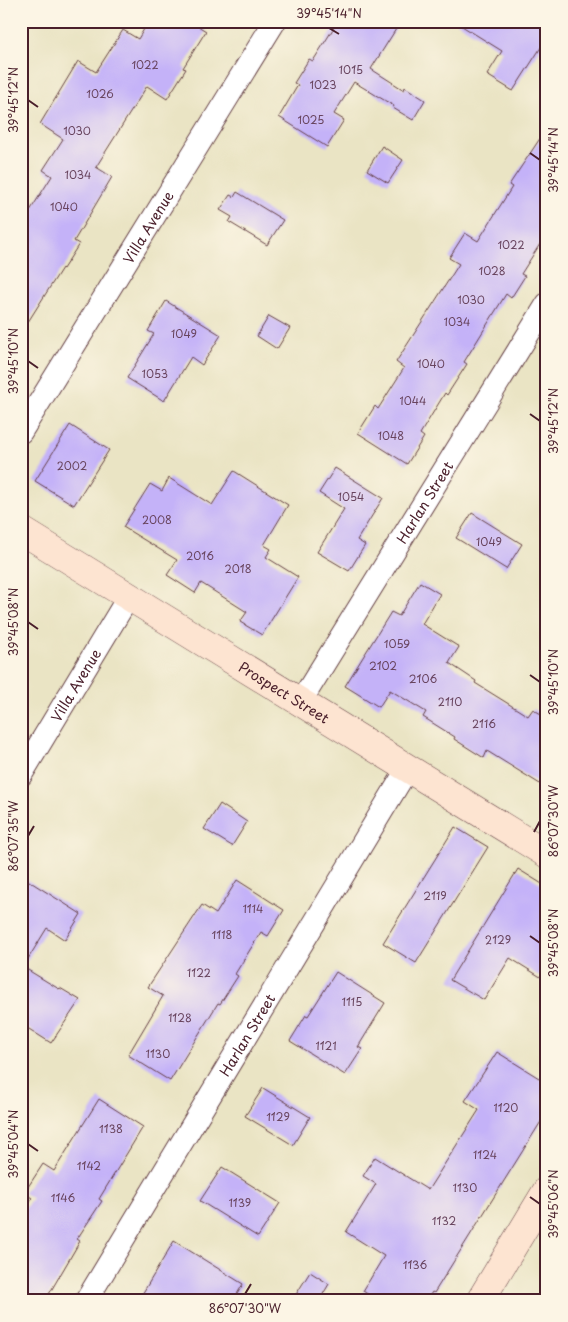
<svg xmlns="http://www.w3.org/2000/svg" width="568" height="1322" font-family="'Playpen Sans',sans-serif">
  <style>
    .building { fill: #c4b2f8 }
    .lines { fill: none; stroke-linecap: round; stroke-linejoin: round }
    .minor-casing { stroke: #623d42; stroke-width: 24 }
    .secondary-casing { stroke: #623d42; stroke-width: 29 }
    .minor { stroke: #fff; stroke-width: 22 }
    .secondary { stroke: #fde4d1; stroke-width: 28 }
    .ticks { fill: none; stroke: #4a1f2b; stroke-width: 2 }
    .labels { text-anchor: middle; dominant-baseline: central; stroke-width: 4; stroke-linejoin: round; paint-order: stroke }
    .number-label { font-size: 11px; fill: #68445e }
    .street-label { font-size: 14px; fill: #4a1f2b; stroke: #fcf5e5 }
    .neatline { fill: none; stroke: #4a1f2b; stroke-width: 2 }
    .ticks-label { font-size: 12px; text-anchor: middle; fill: #4a1f2b }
  </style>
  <rect width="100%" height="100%" fill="#fcf5e5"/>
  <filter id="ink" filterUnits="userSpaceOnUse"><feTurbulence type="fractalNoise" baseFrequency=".02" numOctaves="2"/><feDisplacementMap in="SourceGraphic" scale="10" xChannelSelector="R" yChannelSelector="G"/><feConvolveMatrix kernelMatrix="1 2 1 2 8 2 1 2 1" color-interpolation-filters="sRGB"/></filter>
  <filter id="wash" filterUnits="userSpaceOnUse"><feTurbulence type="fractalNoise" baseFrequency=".0096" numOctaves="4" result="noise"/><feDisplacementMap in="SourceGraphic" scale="20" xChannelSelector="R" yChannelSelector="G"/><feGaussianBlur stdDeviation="1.12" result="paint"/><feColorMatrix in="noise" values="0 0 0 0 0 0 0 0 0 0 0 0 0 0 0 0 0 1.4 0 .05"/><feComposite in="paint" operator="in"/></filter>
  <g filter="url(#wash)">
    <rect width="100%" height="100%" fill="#eae4c4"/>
    <g id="blocks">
      <path class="building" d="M149,21H190L206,31L183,68L186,69L167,99L147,86L96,167L112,177L74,241L79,244L63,269L62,268L21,333V225L52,176L43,170L63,139L40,124L78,61L96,72L123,30L138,39Z
        M338,21H384L396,29L371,69L404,90L405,87L425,100L413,120L393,108L394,106L354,82L334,114L344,120L327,147L279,117L298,85L294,83L309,59L313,61Z
        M454,21H547V38L513,91L487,75L502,51Z
        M547,128V233L521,274L525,276L511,298L506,294L464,362L467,364L447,395L445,393L420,434L424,437L407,464L358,433L375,406L378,409L404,368L396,362L459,264L449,258L465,233L478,241L512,187L509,185Z
        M382,146L403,160L388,183L367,170Z
        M237,192L283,220L267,245L229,222L232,217L220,210L230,195L234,197Z
        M166,301L221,335L202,365L191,357L164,401L127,378L154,334L148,331Z
        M269,316L290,328L277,349L257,336Z
        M70,425L109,450L74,505L35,481Z
        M335,468L383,498L357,540L365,545L349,571L317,552L344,509L319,493Z
        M234,471L288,505L264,545L271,549L266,557L298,577L262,635L240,622L247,612L239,607L201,583L195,593L167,575L177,560L123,527L150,484L162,491L169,478L212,505Z
        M472,513L522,544L506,569L456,538Z
        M420,582L440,594L422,624L459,647L449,663L476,681L475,683L528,716L533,709L547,718V773L540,784L487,751L484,758L454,739L455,737L423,717L426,712L390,690L379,707L345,686L391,612L399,616Z
        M220,804L247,822L232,846L204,829Z
        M455,827L488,847L416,963L383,943Z
        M518,869L547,887V981L510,958L484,1000L450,980Z
        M21,876L81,914L65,940L47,928L23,967L59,989L60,988L80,1000L51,1043L21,1024Z
        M237,880L284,910L268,936L261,932L235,974L238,976L220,1004L218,1003L170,1081L128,1055L163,996L148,987L202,905L216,914Z
        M336,972L385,1003L358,1047L362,1049L345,1075L290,1041L306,1015L308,1016Z
        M497,1052L547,1083V1112L434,1293L432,1292L426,1301H378L363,1291L384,1256L346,1232L376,1184L363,1176L375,1157L428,1190L479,1110L465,1101Z
        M263,1088L310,1117L293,1145L245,1116Z
        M99,1099L143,1127L99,1199L102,1201L77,1239L80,1241L45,1301H29L21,1296V1215L32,1198L24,1193L43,1164L54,1171Z
        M222,1167L280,1203L258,1237L200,1201Z
        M174,1241L243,1284L233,1301H138Z
        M310,1272L329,1284L319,1301H292Z"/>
    </g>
  </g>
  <g filter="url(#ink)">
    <use href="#blocks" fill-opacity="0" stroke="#623d42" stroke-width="1"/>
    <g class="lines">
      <g class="minor-casing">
        <g id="minor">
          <path id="s1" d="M21,432L275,21"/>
          <path id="s2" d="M301,701L547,304"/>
          <path id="s3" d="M21,775L129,596"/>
          <path id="s4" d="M86,1301L408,768"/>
        </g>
      </g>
      <g class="secondary-casing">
        <g id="secondary">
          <path id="s5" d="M21,530L547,854"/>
          <path d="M480,1301L547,1190"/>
        </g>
      </g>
      <use href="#minor" class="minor"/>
      <use href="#secondary" class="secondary"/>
    </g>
  </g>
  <path class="ticks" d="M329,28L339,34M28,100L38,107M530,153L540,160M28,361L38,368M530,414L540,421M28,622L38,629M530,675L540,682M534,832L540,821M28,836L34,826M530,936L540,943M28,1144L38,1151M530,1197L540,1204M245,1294L251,1284"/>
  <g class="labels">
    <g class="number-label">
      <text x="145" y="64">1022</text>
      <text x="351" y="69">1015</text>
      <text x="323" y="84">1023</text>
      <text x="100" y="93">1026</text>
      <text x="311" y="119">1025</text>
      <text x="77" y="130">1030</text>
      <text x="78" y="174">1034</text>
      <text x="64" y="206">1040</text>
      <text x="511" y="244">1022</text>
      <text x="492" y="270">1028</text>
      <text x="471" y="299">1030</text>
      <text x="457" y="321">1034</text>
      <text x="184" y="333">1049</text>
      <text x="431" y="363">1040</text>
      <text x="155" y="373">1053</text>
      <text x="413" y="400">1044</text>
      <text x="391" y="435">1048</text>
      <text x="72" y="465">2002</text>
      <text x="351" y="496">1054</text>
      <text x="157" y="519">2008</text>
      <text x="489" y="541">1049</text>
      <text x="200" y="555">2016</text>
      <text x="238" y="568">2018</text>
      <text x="397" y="643">1059</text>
      <text x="383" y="665">2102</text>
      <text x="423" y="678">2106</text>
      <text x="450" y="701">2110</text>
      <text x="484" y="723">2116</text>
      <text x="435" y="895">2119</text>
      <text x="253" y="908">1114</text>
      <text x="222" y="934">1118</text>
      <text x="498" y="939">2129</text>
      <text x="199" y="972">1122</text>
      <text x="352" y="1001">1115</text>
      <text x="180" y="1017">1128</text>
      <text x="326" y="1045">1121</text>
      <text x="158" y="1053">1130</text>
      <text x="506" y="1107">1120</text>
      <text x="278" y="1116">1129</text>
      <text x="111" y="1128">1138</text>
      <text x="485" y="1154">1124</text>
      <text x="89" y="1165">1142</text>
      <text x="465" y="1187">1130</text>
      <text x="63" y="1197">1146</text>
      <text x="240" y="1202">1139</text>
      <text x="444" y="1220">1132</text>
      <text x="415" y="1264">1136</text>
    </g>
    <g class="street-label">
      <text stroke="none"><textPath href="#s1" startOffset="241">Villa Avenue</textPath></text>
      <text stroke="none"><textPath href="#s2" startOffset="234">Harlan Street</textPath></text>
      <text stroke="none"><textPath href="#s3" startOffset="105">Villa Avenue</textPath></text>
      <text stroke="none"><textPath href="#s5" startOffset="309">Prospect Street</textPath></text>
      <text stroke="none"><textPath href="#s4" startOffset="311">Harlan Street</textPath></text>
    </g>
  </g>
  <rect width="568" height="1322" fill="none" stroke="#fcf5e5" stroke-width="55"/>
  <rect x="28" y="28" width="512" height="1266" class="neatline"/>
  <g class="ticks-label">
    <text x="329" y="18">39°45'14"N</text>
    <text transform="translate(14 100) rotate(-90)" y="4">39°45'12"N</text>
    <text transform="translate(554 160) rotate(-90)" y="4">39°45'14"N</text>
    <text transform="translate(14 361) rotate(-90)" y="4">39°45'10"N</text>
    <text transform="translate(554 421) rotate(-90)" y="4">39°45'12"N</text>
    <text transform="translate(14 622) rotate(-90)" y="4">39°45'08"N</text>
    <text transform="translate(554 682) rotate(-90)" y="4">39°45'10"N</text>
    <text transform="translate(554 821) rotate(-90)" y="4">86°07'30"W</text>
    <text transform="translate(14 836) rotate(-90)" y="4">86°07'35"W</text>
    <text transform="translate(554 943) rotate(-90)" y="4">39°45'08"N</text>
    <text transform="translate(14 1144) rotate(-90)" y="4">39°45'04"N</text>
    <text transform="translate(554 1204) rotate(-90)" y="4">39°45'06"N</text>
    <text x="245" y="1313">86°07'30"W</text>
  </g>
</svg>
